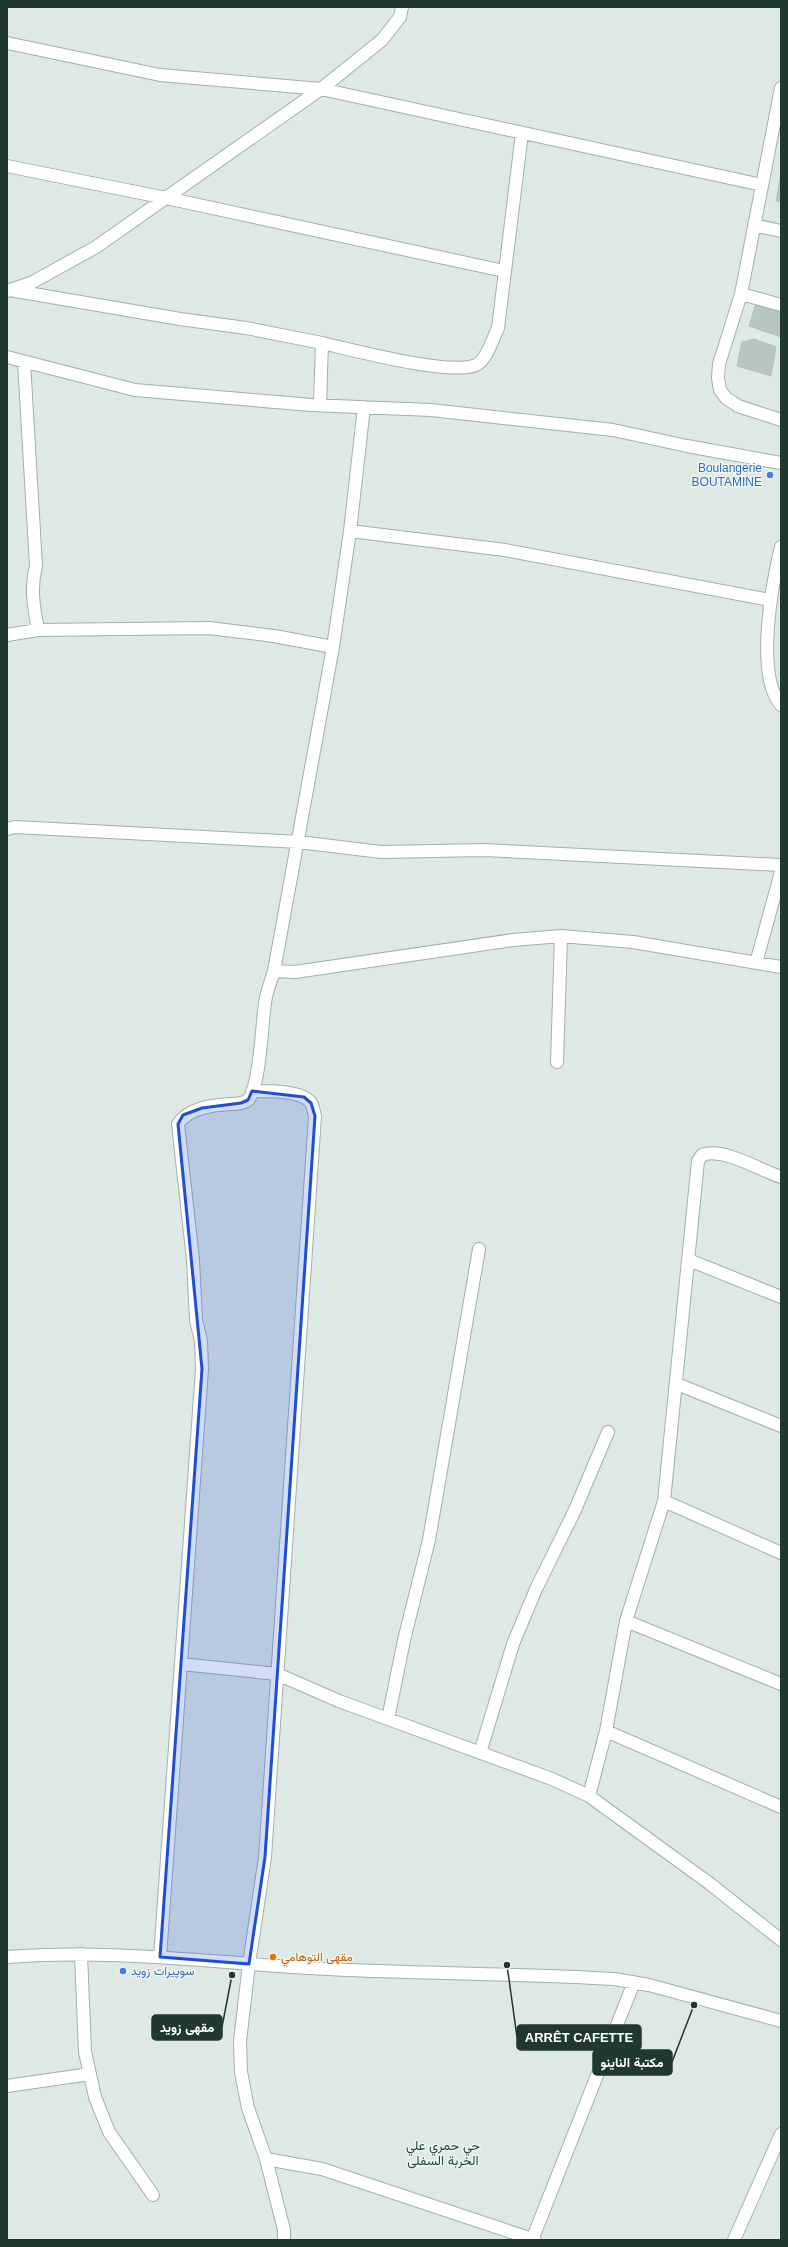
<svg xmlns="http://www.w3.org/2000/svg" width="788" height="2247" font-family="Arial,Vazirmatn,sans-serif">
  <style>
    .building { fill: #b6c6c0; stroke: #b1c2bb }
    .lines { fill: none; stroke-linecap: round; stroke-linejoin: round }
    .street-casing { stroke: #a1b0ab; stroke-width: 14 }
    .secondary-casing { stroke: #9eb4ac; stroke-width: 14 }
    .street { stroke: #fff; stroke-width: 12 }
    .secondary { stroke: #fff; stroke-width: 12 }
    .marked { fill: #1d4ed8; fill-opacity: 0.2; stroke: #1d4ed8; stroke-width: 3; stroke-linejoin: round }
    .shop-dot { fill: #3f7fe0; stroke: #eef6f2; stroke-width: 1.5 }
    .food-dot { fill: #e8710a; stroke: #eef6f2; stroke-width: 1.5 }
    .labels { text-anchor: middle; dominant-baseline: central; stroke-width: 3; stroke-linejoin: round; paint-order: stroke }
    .shop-label { font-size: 12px; fill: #366cbe; stroke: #eef6f2; text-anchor: end }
    .food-label { font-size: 12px; fill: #c56008; stroke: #eef6f2; text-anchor: start }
    .neighbourhood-label { font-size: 13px; fill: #1d493d; stroke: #eef6f2 }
    .leader { fill: none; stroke: #203831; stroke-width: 1.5 }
    .callout-dot { fill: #203831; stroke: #eef6f2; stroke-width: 1.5 }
    .callout { fill: #203831; stroke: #203831; stroke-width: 1.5 }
    .callout-label { font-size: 13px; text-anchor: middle; font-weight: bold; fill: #fff }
  </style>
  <rect width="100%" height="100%" fill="#dee9e4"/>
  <path class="building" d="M780,179H781V202L776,201Z
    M757,300L781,308V337L749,326Z
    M754,339L776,347L771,376L737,366L742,342Z"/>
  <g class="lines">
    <g class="street-casing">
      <path id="street" d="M7,43L160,75L321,89L762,185
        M781,88L741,294L719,364L718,378L720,390L726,398L738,406L781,420
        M7,166L166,198L504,271
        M754,225L781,231
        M10,290L180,319L246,328L322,343L320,404
        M7,291L31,283L96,247L321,89L382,40L400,17L402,7
        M741,294L781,305
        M322,343C353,350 450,376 476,365C487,360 493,338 498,328L522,133
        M7,357L135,390L311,405L431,410L613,430L687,446L781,463
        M24,362L36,566C30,589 34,608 38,630
        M350,531L505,550L770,600
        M781,547C772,584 755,675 781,705
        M7,635L38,630L209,628L274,636L333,647
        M7,829L15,827L299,842L381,852L484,850L781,865
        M756,963L781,872
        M274,971L295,972L513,940L561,936L633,942L781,967
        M557,1062L561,936
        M252,1091C266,1091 303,1090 311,1103C313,1106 314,1112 315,1116L265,1857L249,1964L240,2041L241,2072L248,2108L266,2159L284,2230V2240
        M689,1260L781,1297
        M677,1384L781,1426
        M664,1501L781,1553
        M626,1621L781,1684
        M181,1664L277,1674L339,1701L552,1779L589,1796L709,1883L781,1940
        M388,1719L404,1640L429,1540L479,1249
        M606,1731L781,1807
        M480,1753L513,1644L536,1589L575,1510L608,1432
        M589,1796L606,1731L626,1621L664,1501L698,1161L702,1155C724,1147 759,1170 781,1177
        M81,1954L85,2052L95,2097L109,2132L153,2195
        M7,1957C108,1949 208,1962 309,1968C411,1974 513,1973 614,1979L649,1985L781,2021
        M160,1957L202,1369L201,1341L196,1320L193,1260L178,1124C188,1108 212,1105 230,1104C235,1104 243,1104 248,1100C260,1088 262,1022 265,1003C266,993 271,981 274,971L333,647L350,531L364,407
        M7,2086L90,2074
        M266,2159L322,2169L535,2240
        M532,2240L634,1982"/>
    </g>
    <g class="secondary-casing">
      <path id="secondary" d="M734,2240L781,2134"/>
    </g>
    <use href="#street" class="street"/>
    <use href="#secondary" class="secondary"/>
  </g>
  <path class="marked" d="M252,1091L304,1097L311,1103L315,1116L265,1857L249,1964L160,1957L202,1369L178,1124L183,1115L202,1108L241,1103L248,1100Z"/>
  <g class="shop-dot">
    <circle cx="770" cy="475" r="4"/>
    <circle cx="123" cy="1971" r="4"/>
  </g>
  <circle class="food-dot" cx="273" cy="1957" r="4"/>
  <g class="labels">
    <g class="shop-label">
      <text x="762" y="468">Boulangerie<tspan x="762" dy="14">BOUTAMINE</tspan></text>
      <text x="131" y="1971" text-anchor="start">سوپيرات زويد</text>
    </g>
    <g class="food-label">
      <text x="281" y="1957">مقهى التوهامي</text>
    </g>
    <g class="neighbourhood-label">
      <text x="443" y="2145">حي حمري علي<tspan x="443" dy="15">الخربة السفلى</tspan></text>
    </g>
  </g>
  <path class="leader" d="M232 1975L222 2027M507 1965L517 2037M694 2005L672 2062"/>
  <g class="callout-dot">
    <circle cx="232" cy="1975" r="4"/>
    <circle cx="507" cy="1965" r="4"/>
    <circle cx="694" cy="2005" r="4"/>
  </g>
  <g class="callout">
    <rect x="152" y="2015" width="70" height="25" rx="4"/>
    <rect x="517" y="2025" width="124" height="25" rx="4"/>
    <rect x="593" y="2050" width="79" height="25" rx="4"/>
  </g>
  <g class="callout-label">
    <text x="187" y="2032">مقهى زويد</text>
    <text x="579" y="2042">ARRÊT CAFETTE</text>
    <text x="632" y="2067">مكتبة الناينو</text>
  </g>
  <rect width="788" height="2247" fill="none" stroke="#203831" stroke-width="16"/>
</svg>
